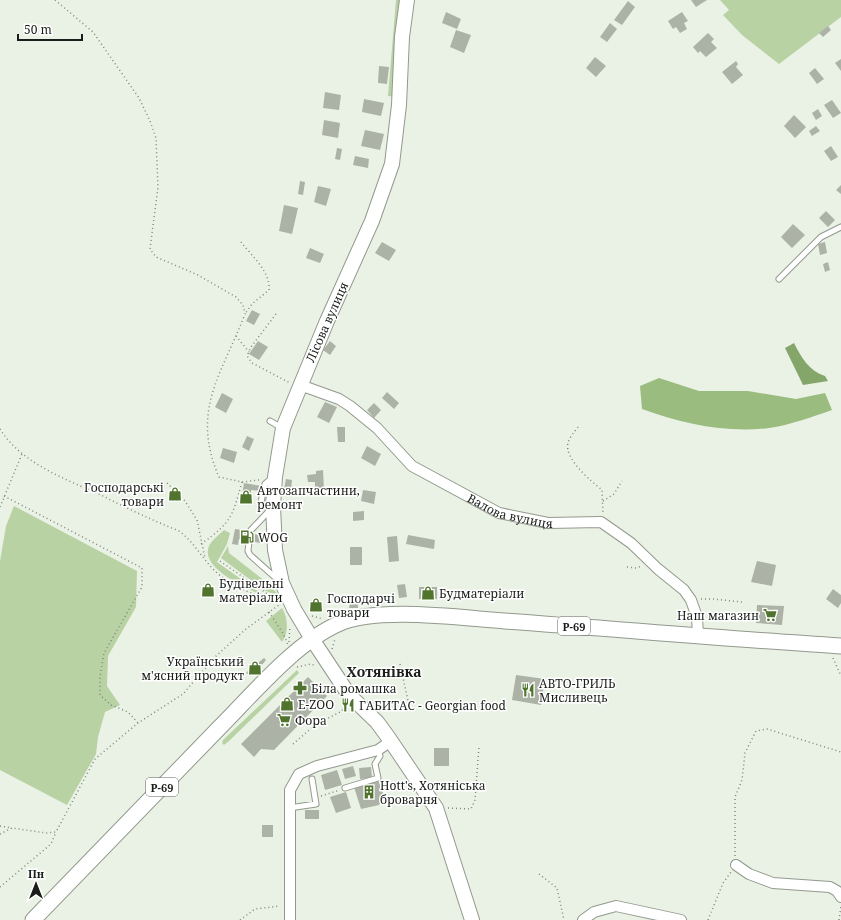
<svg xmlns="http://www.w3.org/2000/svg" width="841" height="920" font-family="'Noto Serif',serif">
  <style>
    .green { fill: #b8d2a4 }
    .forest { fill: #9bbc7f }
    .water { fill: #85a66a }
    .building { fill: #acb3a6 }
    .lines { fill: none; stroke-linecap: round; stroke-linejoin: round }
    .lane-casing { stroke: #92998d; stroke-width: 7 }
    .street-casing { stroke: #92998d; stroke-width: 12 }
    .secondary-casing { stroke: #92998d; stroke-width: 16 }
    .primary-casing { stroke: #92998d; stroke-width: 17 }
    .path { stroke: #80867d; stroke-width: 1.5; stroke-dasharray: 1 3; stroke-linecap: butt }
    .lane { stroke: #fff; stroke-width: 5 }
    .street { stroke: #fff; stroke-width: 10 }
    .secondary { stroke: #fff; stroke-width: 14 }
    .primary { stroke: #fff; stroke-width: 15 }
    .labels { text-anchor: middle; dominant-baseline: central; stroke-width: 3; stroke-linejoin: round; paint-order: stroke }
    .shield { fill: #fff; stroke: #5f615e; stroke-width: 1 }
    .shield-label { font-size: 11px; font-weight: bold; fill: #1a1d19 }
    .street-label { font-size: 12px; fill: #1a1d19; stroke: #fff }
    .poi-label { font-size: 12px; fill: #1a1d19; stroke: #fff; text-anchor: start }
    .quarter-label { font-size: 14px; font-weight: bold; fill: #1a1d19; stroke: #fff }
  </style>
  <rect width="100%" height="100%" fill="#eaf2e5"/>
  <path class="green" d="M396,0H403L397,97L388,96Z
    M720,0H841V17L779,64L742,35L723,15L729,10Z
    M14,506L137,571L136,607L108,656L107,686L120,705L105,712L98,737L96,754L67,805L0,770V561L6,526Z
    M224,530L230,533L227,544L217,562L266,597C251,590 199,569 209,546C212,540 220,534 224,530Z
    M228,546L229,553L270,585L280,597L264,590L221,558Z
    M282,608C288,618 289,632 282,642L266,621Z
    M297,670L299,673L229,741L224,745L222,743L223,740Z"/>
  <path class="forest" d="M659,378L699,391H748L796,399L825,393L832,410C812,417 790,425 769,428C727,433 682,424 642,409L640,386Z"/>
  <path class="water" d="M794,343C801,357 809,371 825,376L828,381L803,385L785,348Z"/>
  <path class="building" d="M691,0H707L696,7Z
    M628,1L635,7L622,25L614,20Z
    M446,12L461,19L457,29L442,23Z
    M682,12L688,21L684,23L687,29L680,33L676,27L673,29L668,21Z
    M610,23L617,29L607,42L600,37Z
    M828,26L831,30L823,37L819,33Z
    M456,30L471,35L464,53L450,47Z
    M708,33L714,39L711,42L717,48L706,57L700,51L698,53L693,47Z
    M595,57L606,66L596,77L586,68Z
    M841,59V71L835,63Z
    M736,61L738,64L736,67L743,75L732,84L722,72Z
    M379,66L389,67L387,84L378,83Z
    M815,68L824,79L817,84L809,73Z
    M325,92L341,95L339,110L323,108Z
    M364,99L384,103L381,116L362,112Z
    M832,100L841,113L833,118L824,105Z
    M818,109L822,116L816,120L812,113Z
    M794,115L806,127L795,138L784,126Z
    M324,120L340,123L338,138L322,135Z
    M816,126L820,131L812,136L809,131Z
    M365,130L384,134L380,150L361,146Z
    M831,146L838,157L831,161L824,151Z
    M337,148L342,149L340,160L335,159Z
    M355,156L369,159L368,168L353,165Z
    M300,181L305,182L303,195L298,194Z
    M841,185V194L836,190Z
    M318,186L331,189L326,206L314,202Z
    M284,205L298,208L292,234L279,231Z
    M826,211L835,220L828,227L819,218Z
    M793,224L805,235L792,248L781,237Z
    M382,242L396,250L389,261L375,253Z
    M825,242L827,253L820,255L818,244Z
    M310,248L324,254L320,263L306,258Z
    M828,262L830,270L825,272L823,264Z
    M252,310L260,314L254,325L246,321Z
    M258,341L268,347L259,360L249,354Z
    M330,341L336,346L330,355L323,350Z
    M387,392L399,403L394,409L382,398Z
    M222,393L233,399L226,413L215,407Z
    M325,402L337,407L329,423L317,417Z
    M374,403L381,410L374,418L367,410Z
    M337,427H345V442H338Z
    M247,436L254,439L249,451L242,447Z
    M367,446L381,454L375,466L361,458Z
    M223,448L237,452L234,463L220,458Z
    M323,470L324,490H315V482H308L307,475L316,474V471Z
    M286,479L292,480L291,490L284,489Z
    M244,483L262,486L261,491L251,490L250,504L241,502Z
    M363,490L376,492L374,504L361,501Z
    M364,511V520L353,521V512Z
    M235,529L242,530L241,532L261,535L260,543L239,539L238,545L232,544Z
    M408,535L435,540L434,549L406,544Z
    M397,536L399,561L389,562L387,537Z
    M350,547H362V565H350Z
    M757,561L776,565L772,586L751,582Z
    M405,584L407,597L399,598L397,585Z
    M419,587H437V599H419Z
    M833,589L841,595V603L838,608L826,599Z
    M312,600L322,603L320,610L310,607Z
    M350,603H358V608H349Z
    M757,605L784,606L782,625L756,623Z
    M264,658L266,660L261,666L258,663Z
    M256,663L260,667L255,672L251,668Z
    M250,669L254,672L250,676L246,673Z
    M516,675L545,679L541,705L512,700Z
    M308,677L327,696L274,750L261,749L254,757L241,744Z
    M434,748H449V766H434Z
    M353,766L356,776L345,779L342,769Z
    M371,767L372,778L360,779L359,768Z
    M337,770L342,785L325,790L321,775Z
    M378,780L384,796L379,805L361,809L354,787Z
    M346,792L351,808L336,813L330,797Z
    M305,810H319V819H305Z
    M262,825H273V837H262Z"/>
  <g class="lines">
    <g class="lane-casing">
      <path id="lane" d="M779,279L821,237L841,227
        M270,421L282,428
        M261,502L265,484L272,478
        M250,534L251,530L270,510
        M249,541L248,551L250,555L277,579
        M345,788L378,778L375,764L380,756L378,750
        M289,808L316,804L312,779"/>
    </g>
    <g class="street-casing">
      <g id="street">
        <path id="s1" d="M300,385L339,399L350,406L377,428L412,466L499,513L548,523L601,522L631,543L658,569L684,590L691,600L697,617L698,635"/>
        <path d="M736,865L749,874L773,883L830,887L837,891L841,897"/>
        <path d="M290,920V790L299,774L317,766L378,750L391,741"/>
        <path d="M583,920L594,912L616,906L681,920"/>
      </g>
    </g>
    <g class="secondary-casing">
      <path id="secondary" d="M407,0L402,37L399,105L392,164L372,221L327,321L283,428L275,477L273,506L275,550L282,583L294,609L312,639L349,695L377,722L388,737L436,808L472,920"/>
    </g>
    <g class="primary-casing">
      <path id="primary" d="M33,920C95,856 157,792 219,728C252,695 295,643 338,624C376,606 461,618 505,621C617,629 729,639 841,646"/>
    </g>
    <path class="path" d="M55,0L93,32L139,98L150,121L156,138L158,187L150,249L156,257L198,275L236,297L243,305L245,314C222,374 190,410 219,477L242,482L259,480
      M241,242C251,255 271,272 269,290L252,304L245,314
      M276,314L251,347L247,356L252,363L290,383
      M236,336L249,352
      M578,427C575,431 569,438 568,443C564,459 591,481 602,490L603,514
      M0,429C21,463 65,479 101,495C126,508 152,520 179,531C194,542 201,557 214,570C230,586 258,597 280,603
      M167,483L185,501L197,520L205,558
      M4,496L142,568V587L104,653L100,677V695L111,705L128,712L138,723
      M603,501L614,494L622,481
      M0,507L22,454
      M201,544C232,522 232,517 242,482
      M220,561L269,595L274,601
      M627,567L636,568L642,566
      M701,599H713L742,602
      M269,612L284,635L288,645
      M312,616L323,619
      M289,642L290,626
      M332,649L335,639
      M833,658L841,676
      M400,664L410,710
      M297,667L311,664L316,666
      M293,744L315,725L342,711L344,706
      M321,796L340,790
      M448,808L471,809L475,800L479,746
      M0,826L12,828
      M0,834L12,828L46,833L56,832L95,759L138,723L183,694L215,657L246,629L279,605
      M735,856V797L742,780L745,753L756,731L767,729L841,752
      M539,874L557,888L564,920
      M0,887L51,844L56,832
      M240,920L255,909L280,906
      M708,920L723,883L731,872
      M839,920L841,906"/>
    <use href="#lane" class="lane"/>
    <use href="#street" class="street"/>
    <use href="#secondary" class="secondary"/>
    <use href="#primary" class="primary"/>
  </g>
  <defs>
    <g id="shop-bare" transform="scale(1.08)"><path d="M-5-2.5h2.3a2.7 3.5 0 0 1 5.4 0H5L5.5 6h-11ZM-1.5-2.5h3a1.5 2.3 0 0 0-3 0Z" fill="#50742d" stroke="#fff" stroke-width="2.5" paint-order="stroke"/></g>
    <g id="fuel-bare" transform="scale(1.08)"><path d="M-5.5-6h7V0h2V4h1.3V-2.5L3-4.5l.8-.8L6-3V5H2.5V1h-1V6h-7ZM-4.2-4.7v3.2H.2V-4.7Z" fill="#50742d" stroke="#fff" stroke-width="2.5" paint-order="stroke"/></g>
    <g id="supermarket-bare" transform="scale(1.08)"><path d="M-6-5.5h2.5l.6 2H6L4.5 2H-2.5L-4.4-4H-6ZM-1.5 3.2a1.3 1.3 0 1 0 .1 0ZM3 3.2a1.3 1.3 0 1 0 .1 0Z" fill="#50742d" stroke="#fff" stroke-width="2.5" paint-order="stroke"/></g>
    <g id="pharmacy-bare" transform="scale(1.08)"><path d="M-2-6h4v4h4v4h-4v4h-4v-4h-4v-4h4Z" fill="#50742d" stroke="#fff" stroke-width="2.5" paint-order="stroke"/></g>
    <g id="restaurant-bare" transform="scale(1.08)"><path d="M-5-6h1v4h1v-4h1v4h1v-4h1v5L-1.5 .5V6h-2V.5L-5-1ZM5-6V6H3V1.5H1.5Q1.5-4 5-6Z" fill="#50742d" stroke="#fff" stroke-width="2.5" paint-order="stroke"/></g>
    <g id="building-bare" transform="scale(1.08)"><path d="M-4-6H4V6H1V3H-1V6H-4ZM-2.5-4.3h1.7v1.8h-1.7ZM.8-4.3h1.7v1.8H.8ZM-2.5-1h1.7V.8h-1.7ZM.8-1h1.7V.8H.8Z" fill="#50742d" stroke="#fff" stroke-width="2.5" paint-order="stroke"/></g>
  </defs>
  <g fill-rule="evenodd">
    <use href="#shop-bare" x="175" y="494"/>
    <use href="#shop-bare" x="246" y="497"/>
    <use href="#fuel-bare" x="247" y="537"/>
    <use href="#shop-bare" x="208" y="590"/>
    <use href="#shop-bare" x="428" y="593"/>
    <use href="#shop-bare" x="316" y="605"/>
    <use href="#supermarket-bare" x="770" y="615"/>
    <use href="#shop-bare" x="255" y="668"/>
    <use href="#pharmacy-bare" x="300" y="688"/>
    <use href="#restaurant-bare" x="528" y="690"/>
    <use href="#shop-bare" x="287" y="704"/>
    <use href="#restaurant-bare" x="348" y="705"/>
    <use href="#supermarket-bare" x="284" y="720"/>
    <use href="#building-bare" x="369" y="792"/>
  </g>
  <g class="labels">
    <g class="shield">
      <rect x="558" y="617" width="32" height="18" rx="3"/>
      <rect x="146" y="778" width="32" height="18" rx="3"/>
    </g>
    <g class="shield-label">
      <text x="574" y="626">Р-69</text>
      <text x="162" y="787">Р-69</text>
    </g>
    <g class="street-label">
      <text transform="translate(327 322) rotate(-66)">Лісова вулиця</text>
      <text stroke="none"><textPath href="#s1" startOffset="250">Валова вулиця</textPath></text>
    </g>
    <g class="poi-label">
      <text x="164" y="487" text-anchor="end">Господарські<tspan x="164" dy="14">товари</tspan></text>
      <text x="257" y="490">Автозапчастини,<tspan x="257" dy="14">ремонт</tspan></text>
      <text x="258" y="537">WOG</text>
      <text x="219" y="583">Будівельні<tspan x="219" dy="14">матеріали</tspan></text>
      <text x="439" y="593">Будматеріали</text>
      <text x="327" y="598">Господарчі<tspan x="327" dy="14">товари</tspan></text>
      <text x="759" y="615" text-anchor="end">Наш магазин</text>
      <text x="244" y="661" text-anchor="end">Український<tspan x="244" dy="14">м'ясний продукт</tspan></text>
      <text x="539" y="683">АВТО-ГРИЛЬ<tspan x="539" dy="14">Мисливець</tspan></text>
      <text x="311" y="688">Біла ромашка</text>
      <text x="298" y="704">E-ZOO</text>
      <text x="359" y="705">ГАБИТАС - Georgian food</text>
      <text x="295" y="720">Фора</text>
      <text x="380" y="785">Hott's, Хотяніська<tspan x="380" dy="14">броварня</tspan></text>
    </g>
    <g class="quarter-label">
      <text x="384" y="671">Хотянівка</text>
    </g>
  </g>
  <g transform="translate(36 884)" stroke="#ffffff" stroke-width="3" paint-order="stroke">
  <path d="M0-3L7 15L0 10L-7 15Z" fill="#1a1d19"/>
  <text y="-6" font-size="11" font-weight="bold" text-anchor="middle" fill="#1a1d19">Пн</text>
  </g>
  <path d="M18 34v6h64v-6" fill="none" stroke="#1a1d19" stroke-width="2"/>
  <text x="24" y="34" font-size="12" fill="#1a1d19" stroke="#ffffff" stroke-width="3" paint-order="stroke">50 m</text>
</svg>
